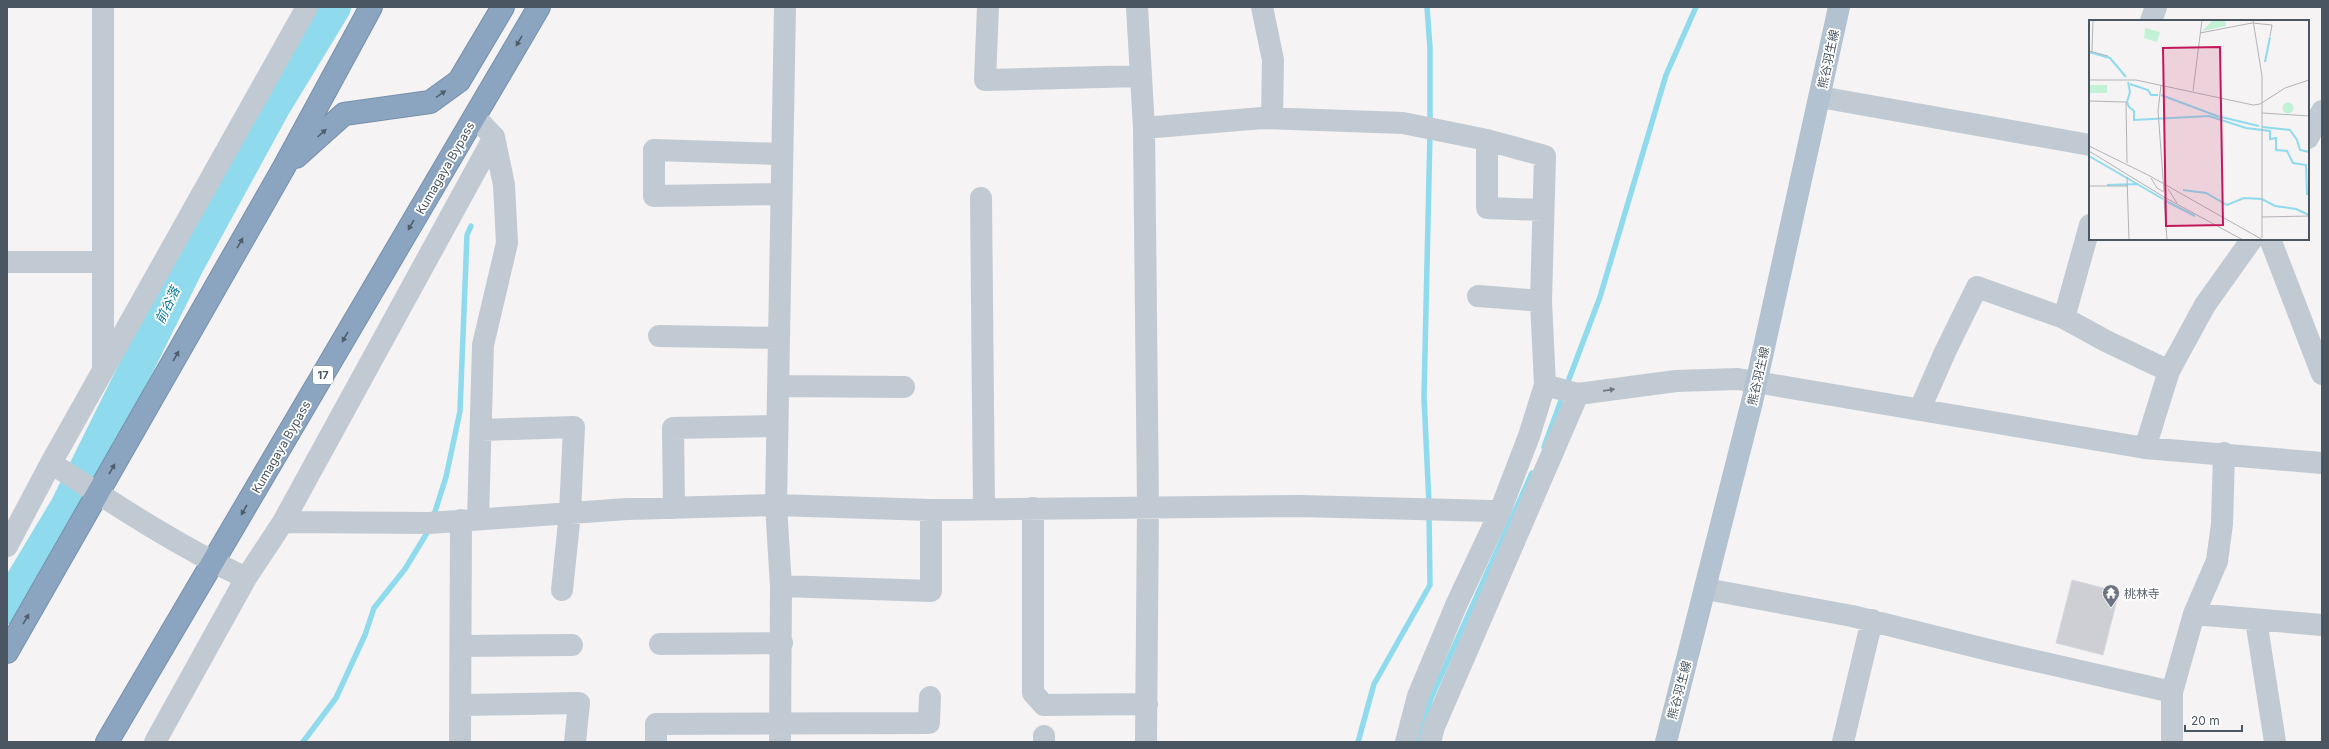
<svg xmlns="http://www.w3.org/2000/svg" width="2329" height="749" font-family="Inter,'Noto Sans JP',sans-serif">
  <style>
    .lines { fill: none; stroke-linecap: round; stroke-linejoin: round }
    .stream { stroke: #90daee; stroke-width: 5.5 }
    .river { stroke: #90daee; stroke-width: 34 }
    .building { fill: #cdcfd5; stroke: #d7d9de }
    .highway-casing { stroke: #7690ad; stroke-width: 24 }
    .minor { stroke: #c1cad2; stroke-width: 22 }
    .major { stroke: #b3c2d1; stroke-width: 22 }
    .highway { stroke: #8ba5c1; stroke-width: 22 }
    .oneway { fill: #505e6b }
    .oneway2 { fill: #6e7983 }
    .labels { text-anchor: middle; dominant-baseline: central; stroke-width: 3.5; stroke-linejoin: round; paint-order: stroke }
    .shield { fill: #fff; stroke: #808990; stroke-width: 1 }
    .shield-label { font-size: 11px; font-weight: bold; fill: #4a5661 }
    .street-label { font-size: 12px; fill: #4a5661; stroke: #fff }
    .worship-label { font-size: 12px; fill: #5b616d; stroke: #fff; text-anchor: start }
    .water-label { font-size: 13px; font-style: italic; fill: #0c7c9b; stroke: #fff }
    .inset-river { fill: none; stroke: #90daee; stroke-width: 2 }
    .inset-road { fill: none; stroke: #b1b4b9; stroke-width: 1 }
    .view { fill: #c2185b; fill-opacity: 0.15; stroke: #c2185b; stroke-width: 2 }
    .inset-edge { fill: none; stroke: #4a5661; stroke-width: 2 }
  </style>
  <rect width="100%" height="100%" fill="#f5f3f3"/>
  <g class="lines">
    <path class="stream" d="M1427,7L1430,48V125
      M1566,387L1600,297L1666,75L1696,7
      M1544,447L1563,395
      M1429,504L1424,397L1430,133
      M433,518L446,477L460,411L467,235L471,226
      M303,742L336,698L365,635L374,608L405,569L430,528
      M1358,742L1374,684L1430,585L1429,513
      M1419,742L1431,698L1532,473"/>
    <path class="river" d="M7,607L67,507L188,263L272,109L334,7"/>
  </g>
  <path class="building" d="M2072,580L2119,592L2103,655L2056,643Z"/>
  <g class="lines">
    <g class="highway-casing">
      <path id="highway" d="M296,157L344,114L430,102L459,81L503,7
        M7,652L283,169L371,7
        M107,742L539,7"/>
    </g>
    <path class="minor" d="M103,7V369
      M988,7L985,80L1140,76
      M1137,7L1144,128L1148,507L1146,742
      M1262,7L1273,60L1272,118
      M2151,21L2156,7
      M1820,97L2090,145
      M475,117L494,137L504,185L507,243L483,345L478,519
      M1144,128L1262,118L1403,123L1487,140L1545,156L1541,301L1545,385
      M2308,138L2322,111
      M1487,140V208L1543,210
      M781,194L654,196V150L782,154
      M981,198L984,509
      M2270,239L2322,374
      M7,262H102
      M1478,296L1541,301
      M2064,318L2090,225
      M659,336L779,338
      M778,386L904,387
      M1920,409L1945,352L1977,287L2064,318L2106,341L2169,371
      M481,430L574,427L570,513L562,590
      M2145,448L2169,371L2205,305L2252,239
      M51,463C114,504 178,546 246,578L283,522L494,137
      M674,508L673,428L777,426
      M1033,508V693L1044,705L1147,704
      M283,522L429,523L627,509L776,505L931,510L1300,506L1492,511L1499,514
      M7,546L51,463L307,7
      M781,586L931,591V510
      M1706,589L1852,616L1997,652L2172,692
      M2194,614L2322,625
      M2256,620L2275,742
      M660,644L782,643
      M462,646L572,645
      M461,705L579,703L575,742
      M155,742L246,578
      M460,742L461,520
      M656,742V724L929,723L930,697
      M780,742L781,586L776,505L785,7
      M1044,742V736
      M1406,742L1418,696L1457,603L1499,514L1529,436L1545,385L1578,394L1676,381L1738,379L2145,448L2322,463
      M1430,742L1434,727L1578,394
      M1843,742L1872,620
      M2172,742V692L2194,614L2217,561L2222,524L2224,453"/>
    <path class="major" d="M1666,742L1752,402L1839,7"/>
    <use href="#highway" class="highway"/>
  </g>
  <defs><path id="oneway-solid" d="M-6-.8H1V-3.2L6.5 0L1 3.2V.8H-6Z"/></defs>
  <g class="oneway">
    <use href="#oneway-solid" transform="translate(519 41) rotate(120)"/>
    <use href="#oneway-solid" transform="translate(441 94) rotate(-35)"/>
    <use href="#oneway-solid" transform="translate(322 133) rotate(-42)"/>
    <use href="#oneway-solid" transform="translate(411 225) rotate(120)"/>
    <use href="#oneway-solid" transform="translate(240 243) rotate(-60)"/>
    <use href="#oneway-solid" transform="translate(345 337) rotate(120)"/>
    <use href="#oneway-solid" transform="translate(176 356) rotate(-60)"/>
    <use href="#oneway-solid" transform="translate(112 469) rotate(-60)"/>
    <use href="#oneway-solid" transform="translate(244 510) rotate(120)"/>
    <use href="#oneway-solid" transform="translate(26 619) rotate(-60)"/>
  </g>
  <use class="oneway2" href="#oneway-solid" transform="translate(1609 390) rotate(-8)"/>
  <defs>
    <g id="temple-pin" transform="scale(0.9)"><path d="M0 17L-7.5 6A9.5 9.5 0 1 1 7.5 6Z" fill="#6b7280" stroke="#fff"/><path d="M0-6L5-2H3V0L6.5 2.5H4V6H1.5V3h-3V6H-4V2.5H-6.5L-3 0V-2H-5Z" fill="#fff"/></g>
  </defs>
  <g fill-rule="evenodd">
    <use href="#temple-pin" x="2111" y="593"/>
  </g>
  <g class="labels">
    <rect class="shield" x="313" y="366" width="20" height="18" rx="3"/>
    <g class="shield-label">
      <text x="323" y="375">17</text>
    </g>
    <g class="street-label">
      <text transform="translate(1828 59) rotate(-78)">熊谷羽生線</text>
      <text transform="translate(445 168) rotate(-60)">Kumagaya Bypass</text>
      <text transform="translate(1758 376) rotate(-77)">熊谷羽生線</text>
      <text transform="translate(281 447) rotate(-60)">Kumagaya Bypass</text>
      <text transform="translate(1679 690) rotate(-75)">熊谷羽生線</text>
    </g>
    <g class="worship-label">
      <text x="2124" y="593">桃林寺</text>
    </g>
    <g class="water-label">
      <text transform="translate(167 305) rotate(-64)">前谷落</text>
    </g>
  </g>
  <g transform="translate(2089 20)">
    <rect width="220" height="220" fill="#f5f3f3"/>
    <path d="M124,0H136L137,6L113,11ZM56,8L71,12L68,22L55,18ZM0,65H18V73H0ZM193.5 88a5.5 5.5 0 1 1 11 0a5.5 5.5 0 1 1-11 0Z" fill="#c3f1d5"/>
    <path class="inset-river" d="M0,32L21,38L37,57M176,42L181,17M39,62L41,72L38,82L40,87L45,91V100L120,96L157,108L181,111V119L187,118V130L198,131L204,143L217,145L218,174H220M41,64L59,70L62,75H69M72,75L128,96L170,106M173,107L201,110L208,120L211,130L220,132M0,136L74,179M18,165L49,164M94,170L117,173L138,185L155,178L173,179L186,186L207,189L220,195M77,181L106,196"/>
    <path class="inset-road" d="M164,0L173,56V218M111,13L163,3L183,5L181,16M0,31L19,36M3,32L4,0M0,60H47L164,85L171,84L196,68L220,60M72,65L69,91L75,171M104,71L113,0M0,81L37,82L38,143M173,93L220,96M0,126L61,156L174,220M0,131L75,177L154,220M38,157L40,220M62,158L68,168L75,172M0,166H39M79,169L88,183M75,177L78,220M173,197L220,196"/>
    <path class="view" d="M131,27L134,205L77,206L74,28Z"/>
    <rect width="220" height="220" class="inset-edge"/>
  </g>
  <rect width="2329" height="749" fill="none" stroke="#4a5661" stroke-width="16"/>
  <path d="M2185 725v6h57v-6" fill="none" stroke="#4a5661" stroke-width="2"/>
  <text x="2191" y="725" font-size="12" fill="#4a5661" stroke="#ffffff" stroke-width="3" paint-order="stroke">20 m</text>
</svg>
